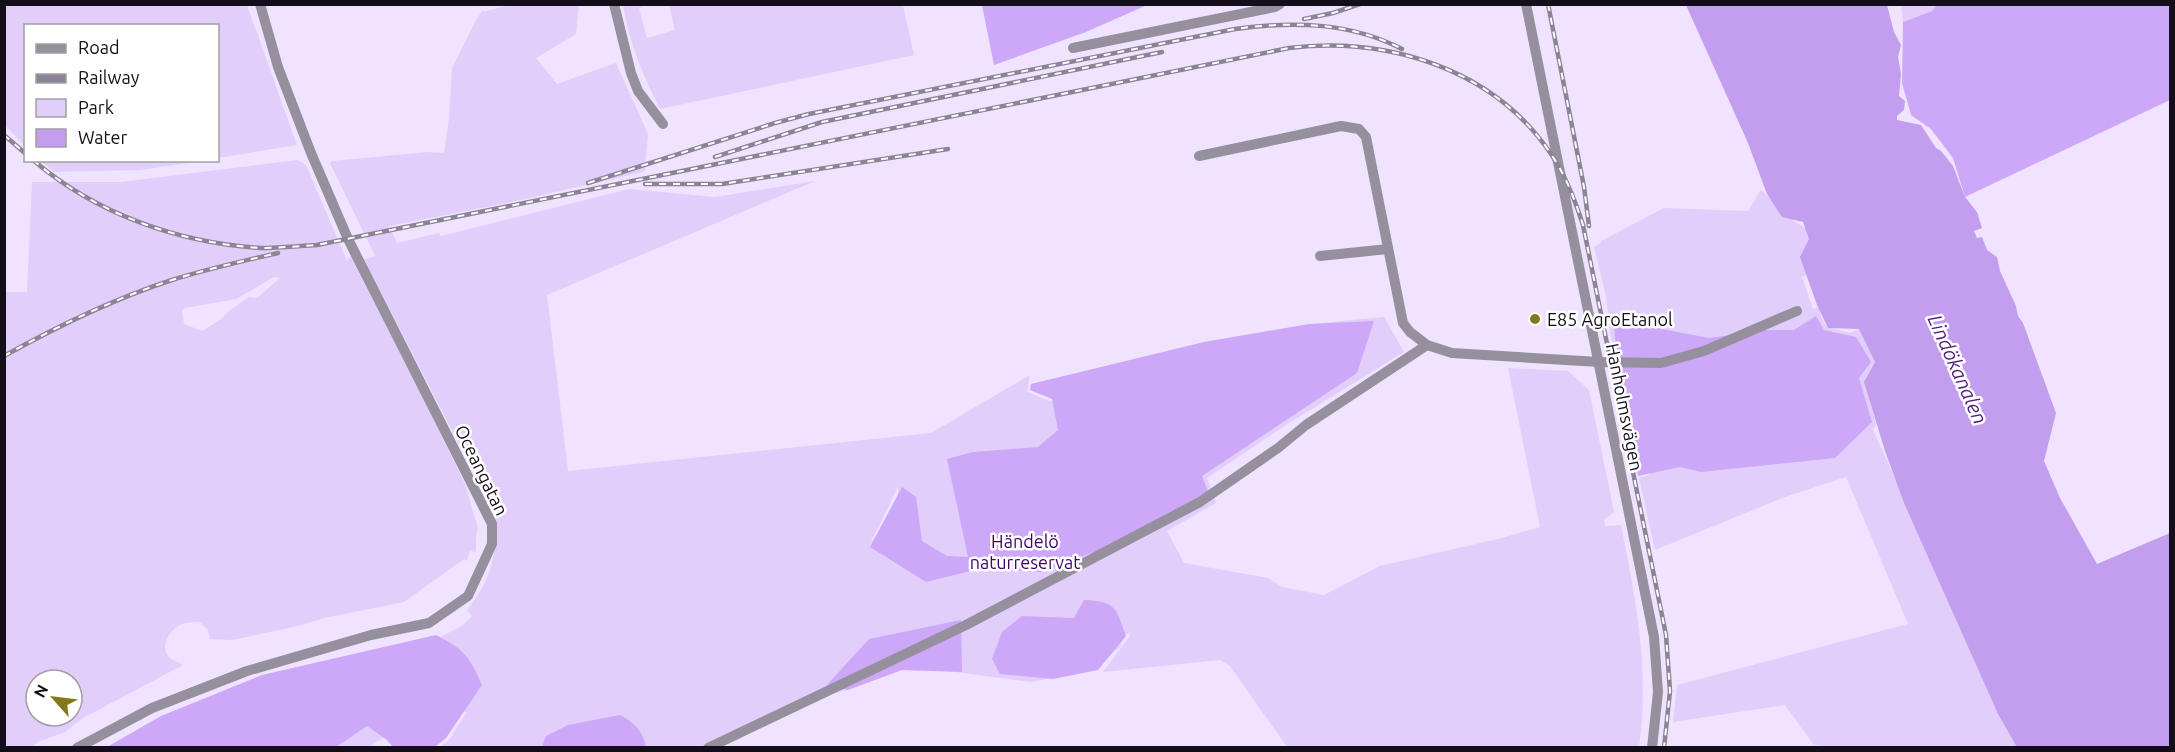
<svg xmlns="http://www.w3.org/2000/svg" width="2175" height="752" font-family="Ubuntu,sans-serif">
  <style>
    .green { fill: #e2cefa; fill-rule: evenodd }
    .forest { fill: #cda7f8 }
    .water { fill: #c49eee }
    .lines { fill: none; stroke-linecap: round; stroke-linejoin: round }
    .minor { stroke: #958f9e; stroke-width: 10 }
    .rail-casing { stroke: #8c8397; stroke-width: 4.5 }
    .rail { stroke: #fff; stroke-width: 2; stroke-dasharray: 7; stroke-linecap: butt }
    .poi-dot { fill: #83781c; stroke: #fff; stroke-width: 2 }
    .labels { text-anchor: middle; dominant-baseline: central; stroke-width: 5; stroke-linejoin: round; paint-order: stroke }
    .poi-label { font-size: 18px; fill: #130e19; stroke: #fff; text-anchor: start }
    .street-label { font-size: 18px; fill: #130e19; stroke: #fff }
    .park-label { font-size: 18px; fill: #3f0566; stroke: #fff }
    .water-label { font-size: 20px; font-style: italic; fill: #501d79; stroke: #fff }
  </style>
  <rect width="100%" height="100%" fill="#efe3ff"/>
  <path class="green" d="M513,4L579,5L576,34L536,58L557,84L616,63L648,134L645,170L643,172L516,201L389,226L397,243L439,233L441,236L629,189L715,197L815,181L547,295L568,471L931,433L1030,375L1027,392L1050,401H1056L1311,329V324L1384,317L1404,352L1286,425L1207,478L1216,503L1167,531L1184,563L1268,578L1282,587L1324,595L1380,566L1502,538L1540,527L1508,368L1568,371L1589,390L1614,512L1604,520L1605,526L1621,525C1636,601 1650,670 1639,747H1287L1230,666L1220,660L1103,672L1130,636L1129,633L1124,635L1120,647L1093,669L1031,682L948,671L898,670L850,689L803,703L711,747H440L449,740L467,712L417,715L369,747L138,748L440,651L442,636L462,626L472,616L467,610C495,575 501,544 489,502L364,260L375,256L330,163L332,161L428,152L444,153L449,119L452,68L476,20L483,10V12ZM898,487C900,507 882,529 870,544Z
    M4,5H247L297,145L218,158V26H26L25,146L5,125Z
    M623,5H645L639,8L647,38L675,30L669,5H903L914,55L660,109C643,76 629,42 623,5Z
    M1901,5H1937L1932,11L1903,22Z
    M298,160L306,165L347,261L352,253L465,484L478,528L476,536V552L470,551L467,561L464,559L404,602L324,618L298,626L232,640L210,639L208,630L200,622C194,622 186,622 180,625C170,630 158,647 170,658C173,661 178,662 183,665L83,718L65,732L38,742L32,747L5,748L4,292H27L32,182H121ZM274,277L280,278L257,298L249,297L229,311L220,320L202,331L184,324L182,310L185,308L236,299ZM36,680H72V716H36Z
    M41,161H201L140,170L54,172Z
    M1761,190L1795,222L1810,230L1807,274L1802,277L1813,309L1819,307L1821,317L1827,327L1850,333L1861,328L1877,366L1866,383L1876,425L1873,430L2017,747H1825L1813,744L1785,705L1673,722L1677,685L1908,624L1846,477L1785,497L1655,550L1639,478L1650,475L1611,338L1606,296L1594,247L1601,243V241L1664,208L1748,211Z"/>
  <path class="forest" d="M982,5V4L1147,5L1086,32L994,65Z
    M1937,5H2170V100L1965,197L1953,158L1931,129L1911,115L1902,83L1903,22L1932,11Z
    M1816,316L1824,330L1856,337L1871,362L1859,378L1872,422L1835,458L1701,472L1680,467L1638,476L1615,337L1614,320L1709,338L1766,330H1794Z
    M1374,321L1357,373L1202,476L1211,499L1158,527L1042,572L979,569L926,582L870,547L902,487L916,497L922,541L947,556L968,557L947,459L973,452L1038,447L1058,430L1052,399L1030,390L1031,384L1204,342L1309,324Z
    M1084,600C1116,601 1116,608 1126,636L1098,670L1053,679L1000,674L992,659L1002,632L1022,616L1074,618Z
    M961,620L962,672L902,670L848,690L827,685L869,639Z
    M436,635C464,649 470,657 482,685L446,738L435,747H393L387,740L367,726L336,747H107L161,716L262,675Z
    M620,715C635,723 643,731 646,747H542L546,736L568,725Z"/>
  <path class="water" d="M1686,5H1887L1894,32L1901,45L1898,57L1901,74L1899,96L1905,101L1904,110L1897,116V120L1921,125L1936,148L1941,151L1953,166L1965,197L1977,212L1982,228L1974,231L1977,238L1982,237L1987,250L1997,257L2000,271L2016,306L2018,316L2023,323L2056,413L2044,461L2060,498L2097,564L2170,533V747H2017L1998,714L1904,503L1885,451L1864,382L1875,362L1859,329L1828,328L1817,305L1800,257L1809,239L1803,222L1782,217L1767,194L1748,143Z"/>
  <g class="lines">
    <path class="minor" d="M614,4L631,73L638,91L663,124
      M1526,4L1654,637L1658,692L1652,748
      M1073,48L1275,7L1280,4
      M1199,156L1341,126L1359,129L1366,137L1403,323L1410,332L1427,345L1452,353L1599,362L1661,363L1704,351L1797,311
      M1320,256L1388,249
      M77,748L152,708L247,671L371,635L429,623L468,596L492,544V524L348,239L311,153L278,67L260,4
      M708,748L966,625L1200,502L1278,448L1306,425L1427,345"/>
    <g class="rail-casing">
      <path id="rail" d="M1548,4L1584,187L1589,226
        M1304,19L1333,13L1360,4
        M4,135L26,154
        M715,157L822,122L1162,52
        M33,160C96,214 179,243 261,248C280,248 298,246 317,245L1289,48C1388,36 1494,69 1551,154C1566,176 1575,200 1583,225L1666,635L1670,691L1664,748
        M588,183L775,123L809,114L1235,29C1292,21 1350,22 1402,49
        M645,184H722L948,149
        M4,356C58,326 113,299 172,280C207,269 243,261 278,253"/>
    </g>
    <use href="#rail" class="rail"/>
  </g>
  <circle class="poi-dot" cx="1535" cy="319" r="6"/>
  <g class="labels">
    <g class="poi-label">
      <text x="1547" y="319">E85 AgroEtanol</text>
    </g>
    <g class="street-label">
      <text transform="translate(1625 407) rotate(79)">Hanholmsvägen</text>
      <text transform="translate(482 470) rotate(64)">Oceangatan</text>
    </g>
    <g class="park-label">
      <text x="1025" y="541">Händelö<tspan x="1025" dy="21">naturreservat</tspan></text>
    </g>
    <g class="water-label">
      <text transform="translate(1958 369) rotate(66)">Lindökanalen</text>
    </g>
  </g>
  <rect width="2175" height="752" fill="none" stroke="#130e19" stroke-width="12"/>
  <rect x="24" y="24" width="195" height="138" fill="#ffffff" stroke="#a19fa3" stroke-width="1.5"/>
  <rect x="36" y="44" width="30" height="9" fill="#958f9e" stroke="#a19fa3" stroke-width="1.5"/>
  <text x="78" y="54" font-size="18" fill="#130e19">Road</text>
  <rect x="36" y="74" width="30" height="9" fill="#8c8397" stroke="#a19fa3" stroke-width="1.5"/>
  <text x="78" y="84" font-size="18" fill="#130e19">Railway</text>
  <rect x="36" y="99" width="30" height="18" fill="#e2cefa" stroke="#a19fa3" stroke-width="1.5"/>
  <text x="78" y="114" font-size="18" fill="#130e19">Park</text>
  <rect x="36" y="129" width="30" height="18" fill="#c49eee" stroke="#a19fa3" stroke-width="1.5"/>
  <text x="78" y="144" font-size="18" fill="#130e19">Water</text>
  <g transform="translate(54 698) rotate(298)"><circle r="28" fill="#ffffff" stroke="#a19fa3" stroke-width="1.5"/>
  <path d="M0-4.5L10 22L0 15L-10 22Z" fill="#83781c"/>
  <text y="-9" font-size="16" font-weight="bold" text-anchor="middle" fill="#130e19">N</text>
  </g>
</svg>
